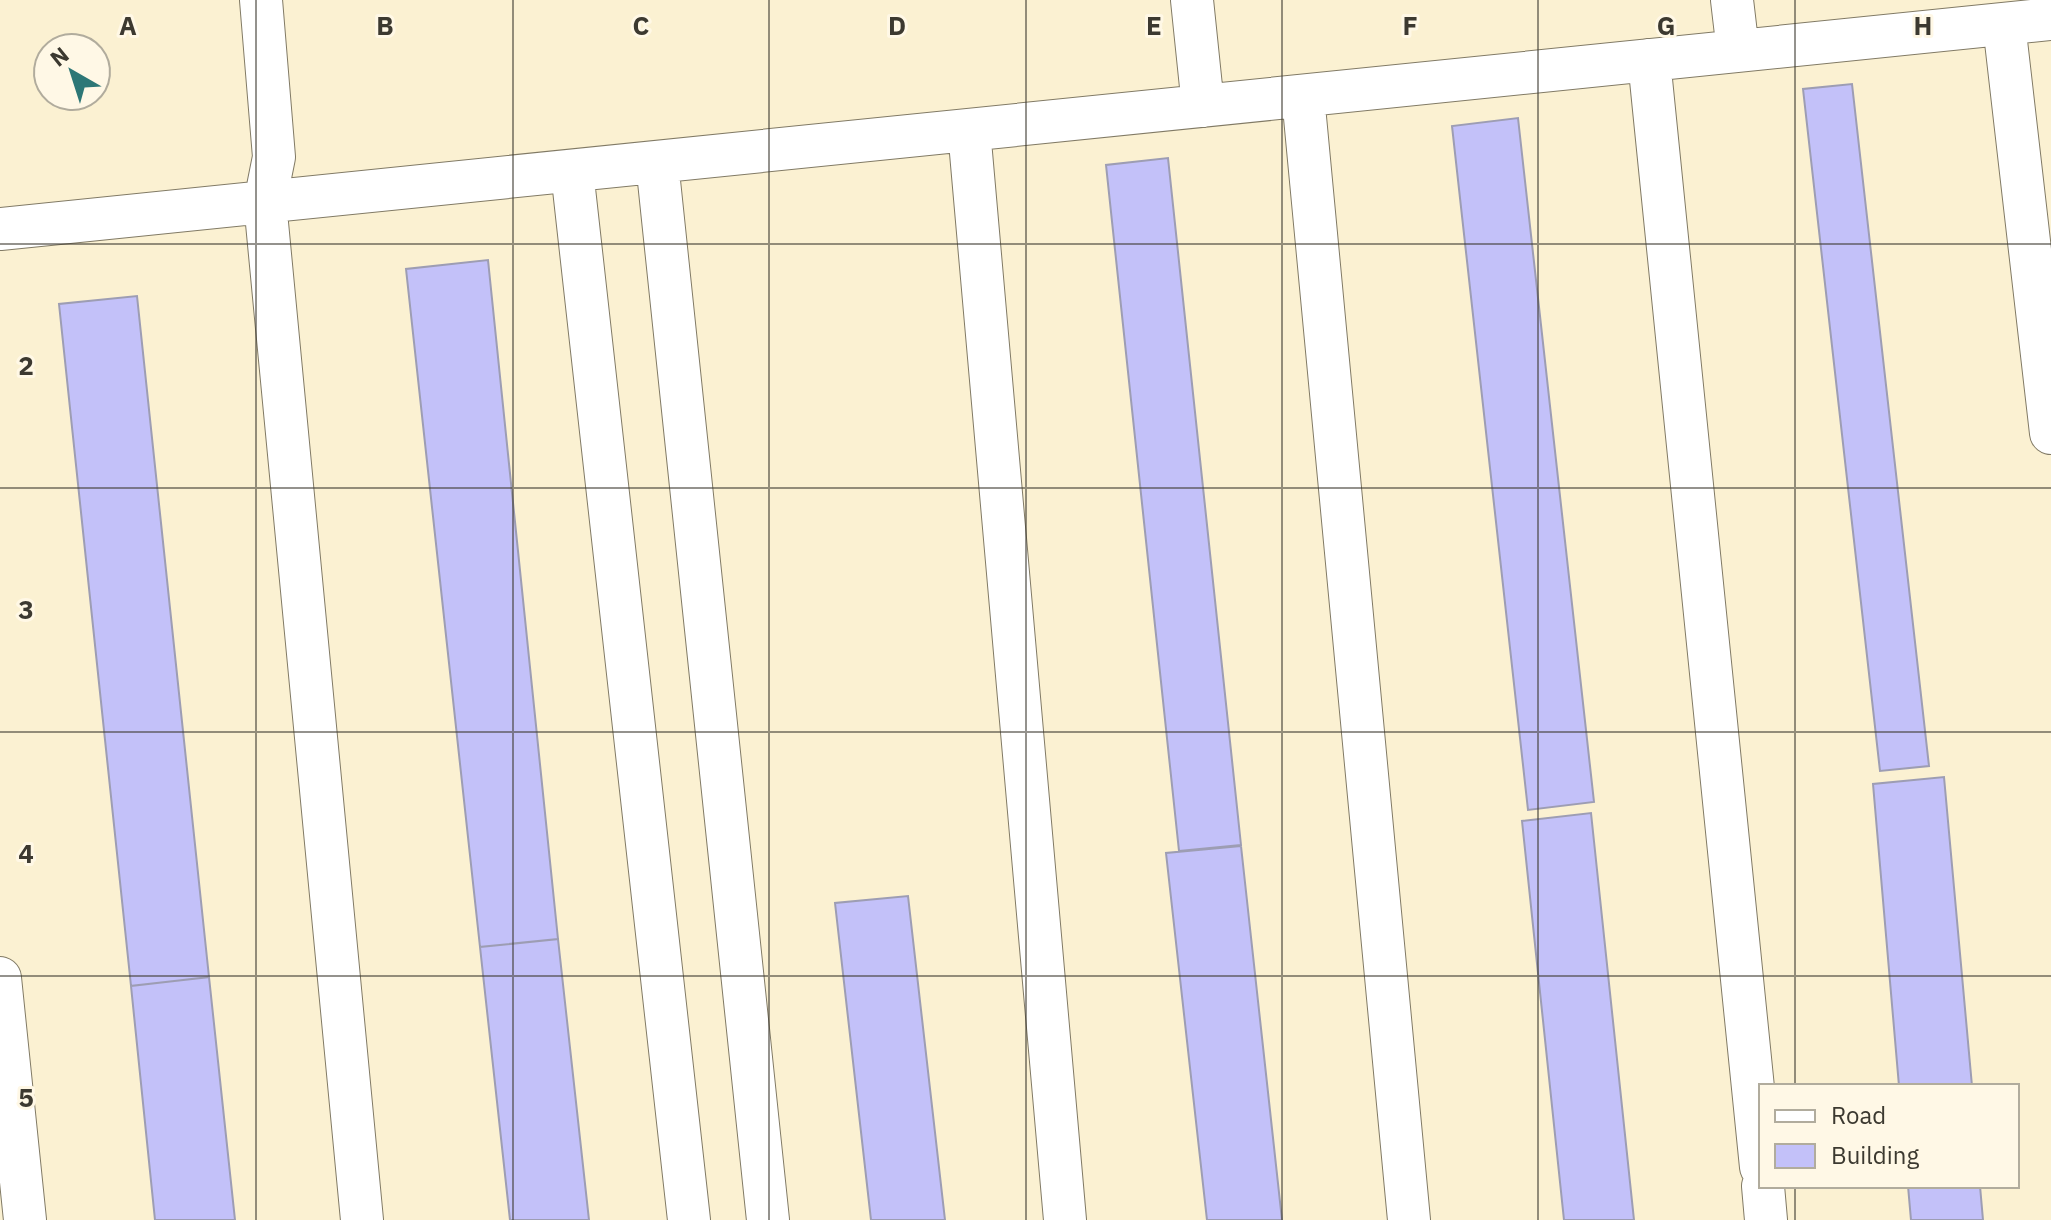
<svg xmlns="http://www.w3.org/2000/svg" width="2051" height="1220" font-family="'IBM Plex Sans',sans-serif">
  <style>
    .built { fill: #fbf1d2; fill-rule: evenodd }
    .building { fill: #c3c1f9; stroke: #9d9db3; stroke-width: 2 }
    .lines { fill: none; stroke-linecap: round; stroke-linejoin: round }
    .minor-casing { stroke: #817a65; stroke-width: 44 }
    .minor { stroke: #fff; stroke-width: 42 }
    .grid { fill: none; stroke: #3c3930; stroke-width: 2; stroke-opacity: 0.55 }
    .grid-label { font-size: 26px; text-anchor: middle; font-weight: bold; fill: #3c3930; stroke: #fff8e6; stroke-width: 6; stroke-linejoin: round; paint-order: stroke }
  </style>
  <rect width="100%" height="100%" fill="#fff8e6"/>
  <path class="built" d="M0,0H2051V1220H0ZM48,48H96V96H48ZM1761,1086H2017V1186H1761Z"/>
  <path class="building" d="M1852,84L1929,766L1880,771L1803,89Z
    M1518,118L1594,802L1528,810L1452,126Z
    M1168,158L1241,845L1179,851L1106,165Z
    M488,260L558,939L480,947L406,269Z
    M137,296L209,977L131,986L59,304Z
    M1944,777L1972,1086H1899L1873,784Z
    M1591,813L1634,1220H1564L1522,821Z
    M1241,846L1282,1220H1207L1166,853Z
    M908,896L945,1220H871L835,903Z
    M558,939L589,1220H510L480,947Z
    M209,977L235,1220H155L131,986Z
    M1908,1186H1980L1983,1220H1911Z"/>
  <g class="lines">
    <g class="minor-casing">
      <path id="minor" d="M261,0L274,157L265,202L362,1220
        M1192,0L1203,106
        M1732,0L1738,51
        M2004,24L2051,433
        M1649,60L1761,1167
        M1303,96L1409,1220
        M969,130L1065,1220
        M657,162L768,1220
        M572,171L689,1220
        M0,229L2051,19
        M0,978L25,1220
        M1763,1186L1766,1220"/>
    </g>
    <use href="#minor" class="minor"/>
  </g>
  <path class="grid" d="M256,0V1220M513,0V1220M769,0V1220M1026,0V1220M1282,0V1220M1538,0V1220M1795,0V1086M0,244H2051M0,488H2051M0,732H2051M0,976H2051M1795,1186V1220"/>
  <g class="grid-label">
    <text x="128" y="35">A</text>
    <text x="385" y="35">B</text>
    <text x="641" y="35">C</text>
    <text x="897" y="35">D</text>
    <text x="1154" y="35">E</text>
    <text x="1410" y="35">F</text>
    <text x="1666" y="35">G</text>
    <text x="1923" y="35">H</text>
    <text x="26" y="375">2</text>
    <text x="26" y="619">3</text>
    <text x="26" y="863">4</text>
    <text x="26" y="1107">5</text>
  </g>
  <rect x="1759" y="1084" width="260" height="104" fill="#fff8e6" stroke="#b1ac9d" stroke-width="2"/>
  <rect x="1775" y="1110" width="40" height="12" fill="#ffffff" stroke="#b1ac9d" stroke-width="2"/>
  <text x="1831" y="1124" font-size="24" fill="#3c3930">Road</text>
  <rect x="1775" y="1144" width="40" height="24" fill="#c3c1f9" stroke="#b1ac9d" stroke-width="2"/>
  <text x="1831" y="1164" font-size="24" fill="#3c3930">Building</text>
  <g transform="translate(72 72) rotate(321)"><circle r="38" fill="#fff8e6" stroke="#b1ac9d" stroke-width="2"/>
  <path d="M0-6L14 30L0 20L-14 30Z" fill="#2d7776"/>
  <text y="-12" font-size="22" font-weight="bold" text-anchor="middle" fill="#3c3930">N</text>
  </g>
</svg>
